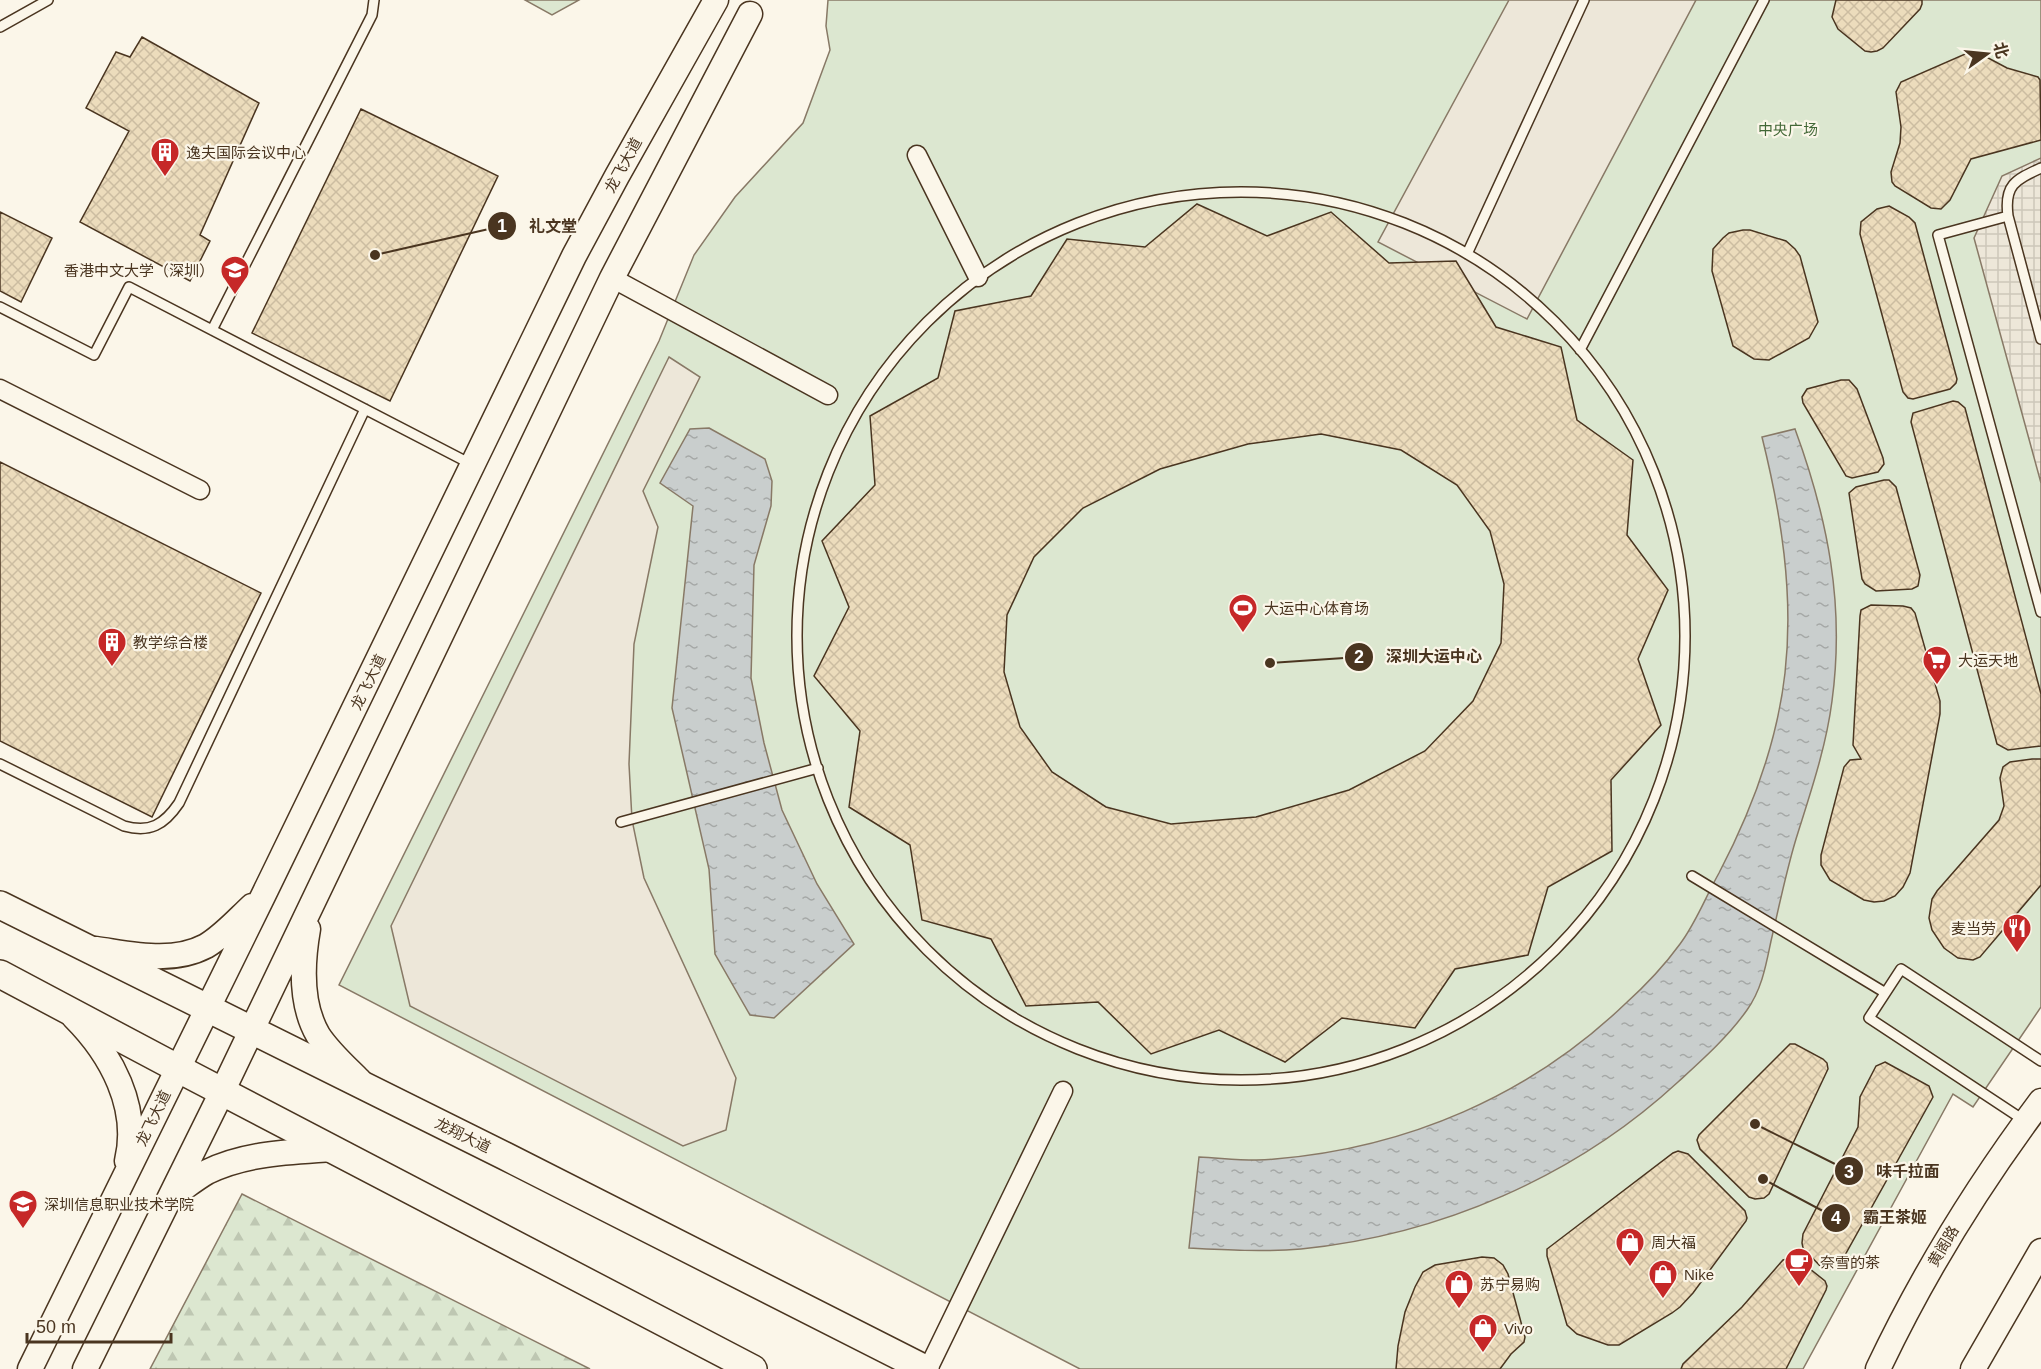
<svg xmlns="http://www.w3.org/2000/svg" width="2041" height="1369" font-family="Arial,'Noto Sans SC',sans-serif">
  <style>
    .forest { fill: url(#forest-firs); stroke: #887966; stroke-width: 1.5 }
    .green { fill: #dce7d0; stroke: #887966; stroke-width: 1.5 }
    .parking { fill: #ede7d9; stroke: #887966; stroke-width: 1.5 }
    .plaza { fill: url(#plaza-grid); stroke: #887966; stroke-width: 1.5 }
    .water { fill: url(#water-ripples); stroke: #887966; stroke-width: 1.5 }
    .building { fill: url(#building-cross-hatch); stroke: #4a3520; stroke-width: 1.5; fill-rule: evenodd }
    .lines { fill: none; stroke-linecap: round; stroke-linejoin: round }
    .lane-casing { stroke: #4a3520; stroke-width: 12 }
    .street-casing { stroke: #4a3520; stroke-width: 21 }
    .secondary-casing { stroke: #4a3520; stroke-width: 27 }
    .primary-casing { stroke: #4a3520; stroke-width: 30 }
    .lane { stroke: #fbf6e9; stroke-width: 9 }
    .street { stroke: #fbf6e9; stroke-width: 18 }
    .secondary { stroke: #fbf6e9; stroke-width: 24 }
    .primary { stroke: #fbf6e9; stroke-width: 27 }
    .labels { text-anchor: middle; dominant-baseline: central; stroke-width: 4.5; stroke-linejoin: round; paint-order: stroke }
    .park-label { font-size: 15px; fill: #436837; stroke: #fbf6e9 }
    .poi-label { font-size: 15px; fill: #4a3520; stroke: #fbf6e9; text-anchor: start }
    .street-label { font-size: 15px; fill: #4a3520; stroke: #fbf6e9 }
    .leader { fill: none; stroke: #4a3520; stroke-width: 2 }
    .callout-dot { fill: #4a3520; stroke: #fbf6e9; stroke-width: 2 }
    .mark-label { font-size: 18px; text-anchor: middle; font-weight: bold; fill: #fff }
    .callout-label { font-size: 16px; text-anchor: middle; font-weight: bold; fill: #4a3520; stroke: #fbf6e9; stroke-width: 4.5; stroke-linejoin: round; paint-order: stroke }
  </style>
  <defs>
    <pattern id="forest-firs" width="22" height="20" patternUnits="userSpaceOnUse" patternTransform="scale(1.5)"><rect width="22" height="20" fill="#dce7d0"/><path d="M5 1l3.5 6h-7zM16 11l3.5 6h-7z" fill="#bec7b2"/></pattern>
    <pattern id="plaza-grid" width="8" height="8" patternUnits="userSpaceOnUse" patternTransform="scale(1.5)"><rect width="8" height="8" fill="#ede7d9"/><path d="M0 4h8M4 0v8" fill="none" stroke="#cdc7ba"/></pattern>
    <pattern id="water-ripples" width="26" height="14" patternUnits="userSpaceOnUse" patternTransform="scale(1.5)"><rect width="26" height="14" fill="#c9cecd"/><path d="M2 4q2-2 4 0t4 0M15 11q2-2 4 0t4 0" fill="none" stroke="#a5a8a6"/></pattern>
    <pattern id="building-cross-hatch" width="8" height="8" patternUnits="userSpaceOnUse" patternTransform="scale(1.5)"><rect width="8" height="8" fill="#ecdcbc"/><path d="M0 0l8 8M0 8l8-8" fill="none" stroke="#ccbda1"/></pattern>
  </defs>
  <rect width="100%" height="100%" fill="#fbf6e9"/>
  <path class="forest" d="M242,1194L590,1369H150Z"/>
  <path class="green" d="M525,0H579L552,15Z
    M828,0H2041V1007L1973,1107L1953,1094L1803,1369H1080L339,985L659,341L694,255L735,197L803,123L830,50L826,26Z"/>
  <path class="parking" d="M1509,0H1696L1527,319L1378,242Z
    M669,357L700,377L643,491L658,527L634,644L629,764L632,820L644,878L736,1078L726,1130L683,1146L410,1006L391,926Z"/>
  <path class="plaza" d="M2041,158V483L1974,238L2002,176Z"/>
  <path class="water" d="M709,428L765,459L772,481L771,506L754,565L751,678L764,743L782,810L817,884L854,944L774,1018L750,1015L715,954L709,869L672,708L693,506L660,483L690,429Z
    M1795,429C1828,519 1845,605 1832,701C1826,748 1810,794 1796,839C1786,872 1779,907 1771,941C1766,965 1762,989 1747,1010C1728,1037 1702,1060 1678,1082C1575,1177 1440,1235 1301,1249C1263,1252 1226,1250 1189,1248L1199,1157C1224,1158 1251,1162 1275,1159C1407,1148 1529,1096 1625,1004C1645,986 1664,966 1680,944C1696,923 1706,896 1719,873C1752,810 1777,744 1785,673C1794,593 1781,514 1762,437Z"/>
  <path class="building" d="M1836,0H1922V4L1920,9L1883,48L1877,51L1871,52L1865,51L1838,29L1832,17Z
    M142,37L259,103L200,235L210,241L190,281L80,222L129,131L86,108L116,52L130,57Z
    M1972,51L1977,52L2007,68L2038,77L2040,80L2041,140L1971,159L1950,200L1941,209L1931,208L1895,186L1892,182L1891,172L1900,143L1901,127L1896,92L1901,82Z
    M361,109L498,176L390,401L252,333Z
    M1197,204L1267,236L1331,212L1389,263L1456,261L1496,327L1561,347L1577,420L1633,460L1627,535L1668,590L1638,659L1661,725L1611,780L1612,851L1548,887L1528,955L1455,969L1415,1028L1342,1018L1285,1062L1219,1030L1151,1054L1098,1002L1026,1006L991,939L922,920L910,845L849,807L860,731L814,676L849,607L822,541L875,485L870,416L938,378L955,311L1031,296L1067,239L1145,247ZM1321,434L1401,450L1457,485L1490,531L1504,584L1501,643L1473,701L1425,751L1349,790L1256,817L1171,824L1106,807L1052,772L1020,727L1004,672L1007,615L1034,557L1083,508L1160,469L1248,444Z
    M1889,206L1909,217L1915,223L1957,379L1956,383L1950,389L1913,399L1908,398L1903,392L1860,234L1861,222L1877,209Z
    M0,212L52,238L21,302L0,291Z
    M1743,230H1750L1786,241L1795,249L1800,256L1818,322L1809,338L1769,360L1754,359L1733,346L1712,271L1713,249L1723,238L1729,233Z
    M1841,380H1849L1857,389L1883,458L1884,464L1878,472L1852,478L1846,476L1803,403L1802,397L1807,389Z
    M1953,401L1958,402L1965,408L2041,694V746L2008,750L1997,744L1911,422L1913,413Z
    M0,462L261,593L152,817L0,741Z
    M1884,480H1889L1896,487L1920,575L1918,586L1912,589L1876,591L1865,584L1862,579L1849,493L1856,487Z
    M1871,605L1903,606L1911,608L1915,613L1940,701V714L1910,873L1903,887L1895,896L1884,901L1874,902L1864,900L1830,880L1821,865V855L1844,767L1850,760L1861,759L1853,745L1860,616L1861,610Z
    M2032,759H2041V885L1980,957L1973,960L1958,958L1944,948L1932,930L1929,918L1932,899L1937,891L1999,820L2004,806L2000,778L2003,767L2010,762Z
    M1790,1044H1795L1823,1059L1827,1063L1828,1069L1769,1194L1764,1198L1755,1199L1749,1197L1700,1149L1697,1140L1699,1135Z
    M1885,1062L1929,1086L1933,1097L1840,1264L1835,1269L1822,1268L1803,1248L1802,1243L1803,1234L1858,1127L1860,1097L1876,1066Z
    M1678,1151L1688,1154L1745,1211L1747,1218L1746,1221L1693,1293L1680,1307L1672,1313L1619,1345H1608L1577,1334L1567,1325L1547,1256V1249L1673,1153Z
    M1482,1257L1494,1258L1503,1265L1508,1274L1525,1337L1524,1342L1511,1354L1500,1369H1396L1398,1346L1405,1312L1415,1287L1423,1272L1435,1265Z
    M1795,1257L1825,1281L1827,1286L1826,1290L1786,1369H1681L1683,1364L1742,1307L1783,1260Z"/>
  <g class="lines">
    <g class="lane-casing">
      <path id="lane" d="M0,27L48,0
        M2041,168C2015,180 2004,185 2008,216L1938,235L2041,612
        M797 636a444 444 0 1 1 888 0a444 444 0 1 1-888 0Z
        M2008,216L2041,339
        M1467,254L1584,0
        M0,307L94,355L129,287L471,464
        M212,330L372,15L374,0
        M1580,350L1764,0
        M0,764L124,826C150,833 164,825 179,803L365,409
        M621,822L818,768
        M1692,876L1884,992
        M2025,1121L1869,1018L1901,969L2041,1061"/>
    </g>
    <g class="street-casing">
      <path id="street" d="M917,155L978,277
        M612,278L828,395
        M0,389L200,490
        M928,1369L1063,1091"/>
    </g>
    <g class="secondary-casing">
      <path id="secondary" d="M308,929C302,963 300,1004 318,1035C329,1052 345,1066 359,1080
        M96,949C132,954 172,964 206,946C223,936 237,920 252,906
        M74,1017C111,1054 140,1107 127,1161
        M172,1196C184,1188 195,1179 207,1172C245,1153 290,1152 331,1149
        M30,1369L264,894L574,256L617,176L716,0
        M85,1369L222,1092L612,278L750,14
        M1878,1369C1923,1274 1978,1185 2041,1101
        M1973,1369L2041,1251"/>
    </g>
    <g class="primary-casing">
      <path id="primary" d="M0,905L505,1156L925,1369
        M0,974L177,1068L753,1369"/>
    </g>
    <use href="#lane" class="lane"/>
    <use href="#street" class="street"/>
    <use href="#secondary" class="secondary"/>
    <use href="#primary" class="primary"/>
  </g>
  <defs>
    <g id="building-pin" transform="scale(1.5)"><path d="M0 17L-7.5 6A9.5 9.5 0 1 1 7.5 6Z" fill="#c62828" stroke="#fbf6e9"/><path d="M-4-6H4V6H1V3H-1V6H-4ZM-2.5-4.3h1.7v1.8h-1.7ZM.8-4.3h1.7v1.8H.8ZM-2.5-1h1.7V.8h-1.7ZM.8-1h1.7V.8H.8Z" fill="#fff"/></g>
    <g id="university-pin" transform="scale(1.5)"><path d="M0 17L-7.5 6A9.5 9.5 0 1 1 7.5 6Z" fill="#c62828" stroke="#fbf6e9"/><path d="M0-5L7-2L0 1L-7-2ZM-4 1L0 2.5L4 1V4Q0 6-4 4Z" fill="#fff"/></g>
    <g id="stadium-pin" transform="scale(1.5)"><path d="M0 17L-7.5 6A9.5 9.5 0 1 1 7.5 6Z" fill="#c62828" stroke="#fbf6e9"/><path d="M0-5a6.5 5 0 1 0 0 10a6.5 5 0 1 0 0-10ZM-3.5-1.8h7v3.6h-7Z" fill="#fff"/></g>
    <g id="supermarket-pin" transform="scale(1.5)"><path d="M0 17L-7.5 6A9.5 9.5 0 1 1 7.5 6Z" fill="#c62828" stroke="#fbf6e9"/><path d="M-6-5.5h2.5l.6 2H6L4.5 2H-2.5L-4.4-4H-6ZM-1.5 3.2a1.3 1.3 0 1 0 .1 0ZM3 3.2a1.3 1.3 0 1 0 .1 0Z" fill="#fff"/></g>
    <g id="restaurant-pin" transform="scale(1.5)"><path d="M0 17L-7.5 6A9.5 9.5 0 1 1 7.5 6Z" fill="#c62828" stroke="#fbf6e9"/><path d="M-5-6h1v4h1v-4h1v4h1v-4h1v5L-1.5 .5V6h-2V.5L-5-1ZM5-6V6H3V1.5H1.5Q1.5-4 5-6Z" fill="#fff"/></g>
    <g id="shop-pin" transform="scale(1.5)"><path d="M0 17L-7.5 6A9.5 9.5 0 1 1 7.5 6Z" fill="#c62828" stroke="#fbf6e9"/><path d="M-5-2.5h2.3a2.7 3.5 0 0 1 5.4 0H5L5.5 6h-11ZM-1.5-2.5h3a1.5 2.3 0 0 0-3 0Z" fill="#fff"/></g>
    <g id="cafe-pin" transform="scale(1.5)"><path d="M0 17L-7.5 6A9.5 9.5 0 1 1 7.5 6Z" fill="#c62828" stroke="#fbf6e9"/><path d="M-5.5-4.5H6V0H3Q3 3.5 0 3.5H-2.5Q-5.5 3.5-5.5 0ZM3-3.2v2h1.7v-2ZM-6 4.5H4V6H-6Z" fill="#fff"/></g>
  </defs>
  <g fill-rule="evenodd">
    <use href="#building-pin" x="165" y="152"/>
    <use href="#university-pin" x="235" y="270"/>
    <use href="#stadium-pin" x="1243" y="608"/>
    <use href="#building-pin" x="112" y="642"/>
    <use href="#supermarket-pin" x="1937" y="660"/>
    <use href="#restaurant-pin" x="2017" y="928"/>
    <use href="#university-pin" x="23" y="1204"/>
    <use href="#shop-pin" x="1630" y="1242"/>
    <use href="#cafe-pin" x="1799" y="1262"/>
    <use href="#shop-pin" x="1663" y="1274"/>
    <use href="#shop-pin" x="1459" y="1284"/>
    <use href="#shop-pin" x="1483" y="1328"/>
  </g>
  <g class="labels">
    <g class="park-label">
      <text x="1788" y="129">中央广场</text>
    </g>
    <g class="poi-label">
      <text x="186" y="152">逸夫国际会议中心</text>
      <text x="214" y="270" text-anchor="end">香港中文大学（深圳）</text>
      <text x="1264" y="608">大运中心体育场</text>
      <text x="133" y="642">教学综合楼</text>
      <text x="1958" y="660">大运天地</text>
      <text x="1996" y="928" text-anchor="end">麦当劳</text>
      <text x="44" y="1204">深圳信息职业技术学院</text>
      <text x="1651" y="1242">周大福</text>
      <text x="1820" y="1262">奈雪的茶</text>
      <text x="1684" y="1274">Nike</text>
      <text x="1480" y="1284">苏宁易购</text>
      <text x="1504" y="1328">Vivo</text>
    </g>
    <g class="street-label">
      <text transform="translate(623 165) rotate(-61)">龙飞大道</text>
      <text transform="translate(368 682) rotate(-64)">龙飞大道</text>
      <text transform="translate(153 1118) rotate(-64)">龙飞大道</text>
      <text transform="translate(463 1135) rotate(26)">龙翔大道</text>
      <text transform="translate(1943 1246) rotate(-59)">黄阁路</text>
    </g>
  </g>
  <path class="leader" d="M375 255L502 226M1270 663L1359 657M1755 1124L1849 1171M1763 1179L1836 1218"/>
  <g class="callout-dot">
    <circle cx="375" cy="255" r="6"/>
    <circle cx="1270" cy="663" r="6"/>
    <circle cx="1755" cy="1124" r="6"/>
    <circle cx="1763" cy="1179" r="6"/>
    <circle cx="502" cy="226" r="15"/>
    <circle cx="1359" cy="657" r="15"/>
    <circle cx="1849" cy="1171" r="15"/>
    <circle cx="1836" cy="1218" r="15"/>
  </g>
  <g class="mark-label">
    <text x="502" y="232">1</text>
    <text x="1359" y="663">2</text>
    <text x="1849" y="1178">3</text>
    <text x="1836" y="1224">4</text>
  </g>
  <g class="callout-label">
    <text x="553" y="232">礼文堂</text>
    <text x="1434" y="662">深圳大运中心</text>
    <text x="1908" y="1177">味千拉面</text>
    <text x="1895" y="1223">霸王茶姬</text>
  </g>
  <g transform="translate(1987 54) rotate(75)" stroke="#fbf6e9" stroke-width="4.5" paint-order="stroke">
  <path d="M0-4.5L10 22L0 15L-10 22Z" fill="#4a3520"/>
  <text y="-9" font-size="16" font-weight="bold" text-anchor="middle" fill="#4a3520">北</text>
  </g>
  <path d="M27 1333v9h144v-9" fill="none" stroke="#4a3520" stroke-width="3"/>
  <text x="36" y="1333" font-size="18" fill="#4a3520" stroke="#fbf6e9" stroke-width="4.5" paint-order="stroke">50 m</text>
</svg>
